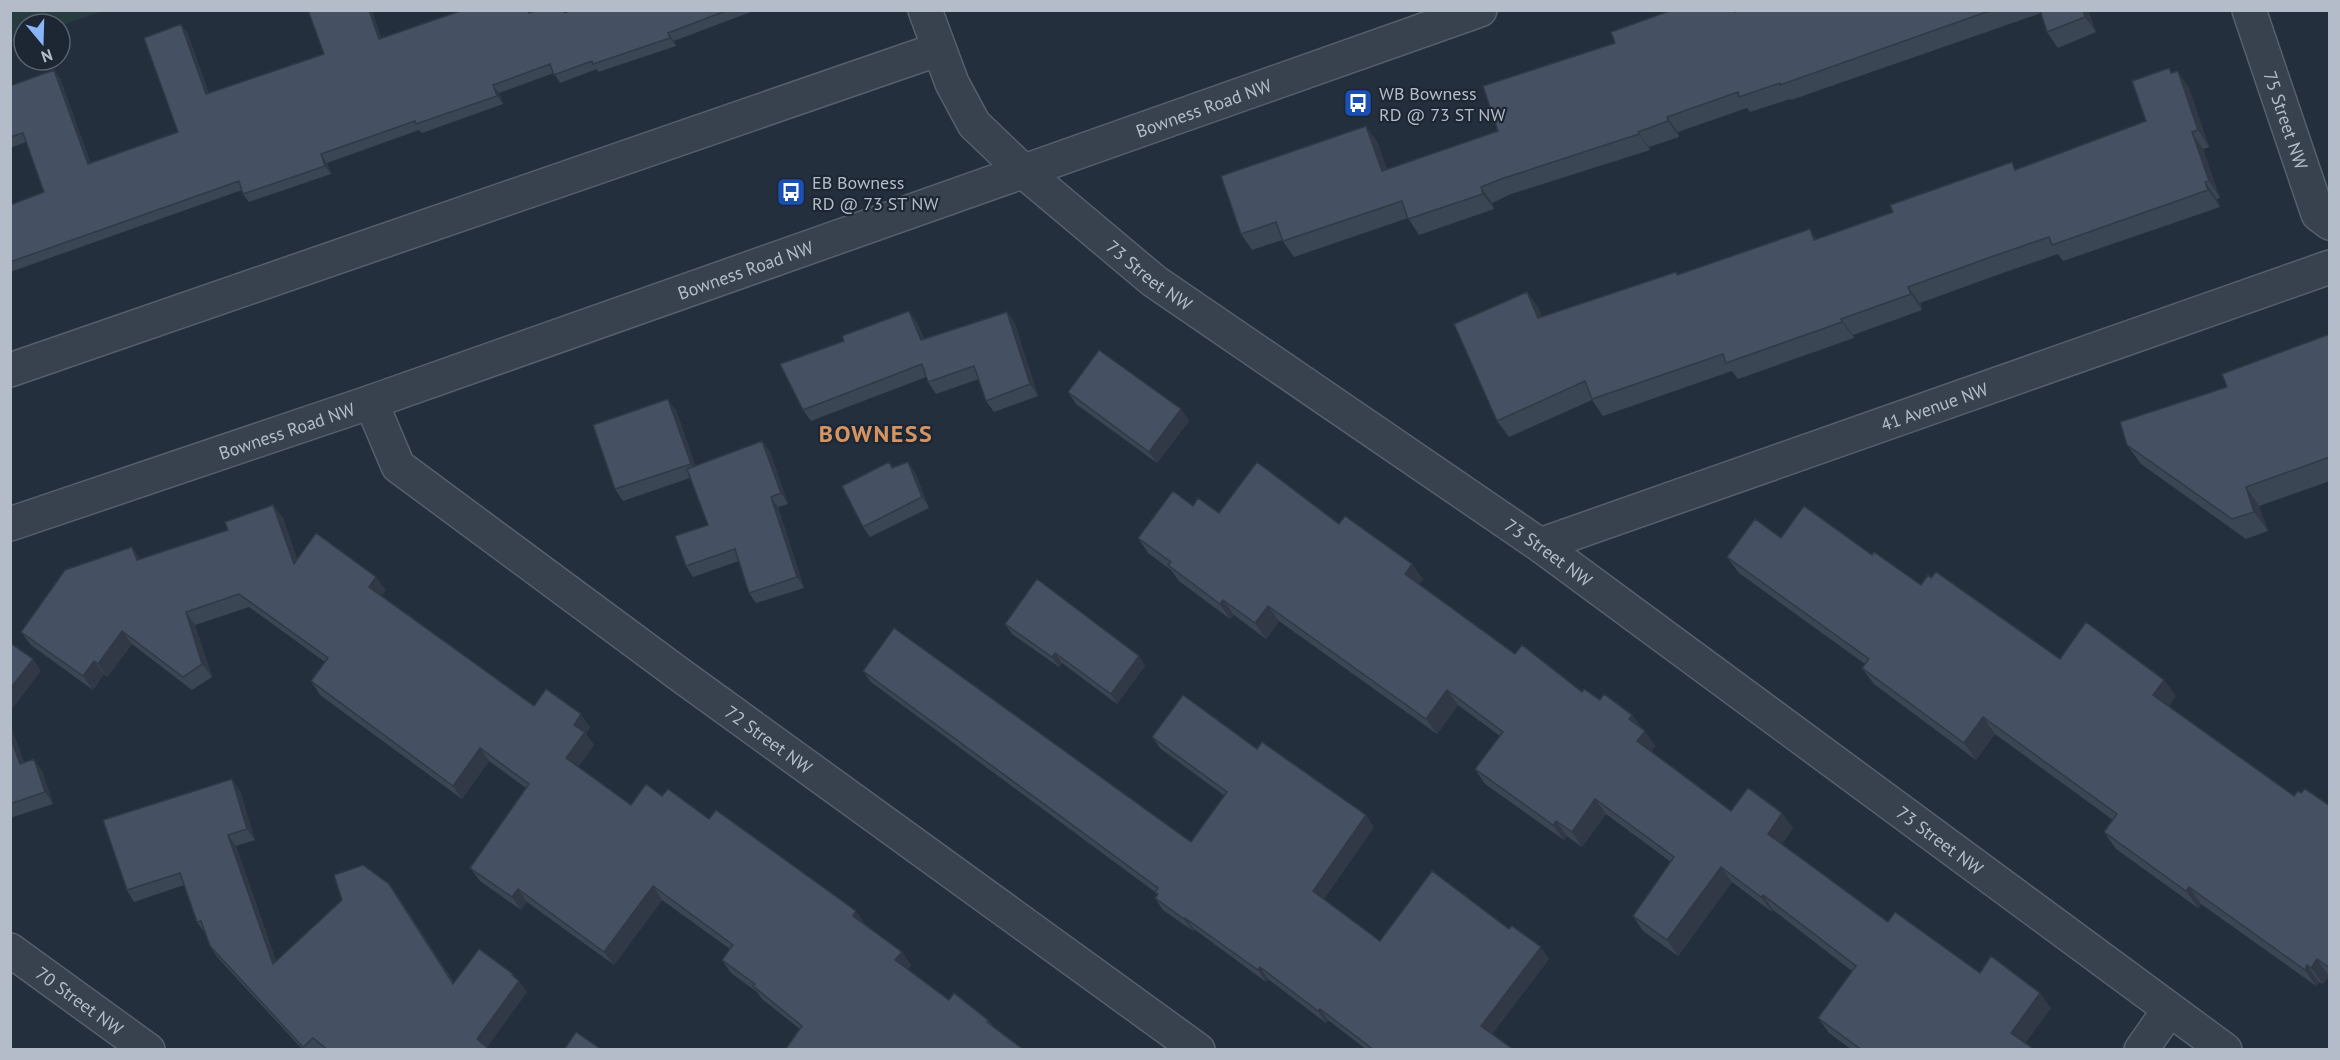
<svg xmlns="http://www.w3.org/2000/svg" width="2340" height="1060" font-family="'PT Sans',sans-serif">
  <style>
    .green { fill: #263c3f }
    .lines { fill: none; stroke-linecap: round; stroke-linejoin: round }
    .minor-casing { stroke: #565f6c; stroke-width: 36 }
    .tertiary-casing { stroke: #565f6c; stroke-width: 36 }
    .minor { stroke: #38414e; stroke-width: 33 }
    .tertiary { stroke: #38414e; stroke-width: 33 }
    .wall { fill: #3b4654 }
    .shaded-wall { fill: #303945 }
    .building { fill: #455162; stroke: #303945; stroke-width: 1.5 }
    .labels { text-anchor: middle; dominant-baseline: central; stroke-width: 4.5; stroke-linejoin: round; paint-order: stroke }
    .poi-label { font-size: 18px; fill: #b4bcc9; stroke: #1d2633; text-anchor: start }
    .street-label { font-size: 18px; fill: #b4bcc9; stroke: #1d2633 }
    .district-label { font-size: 24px; font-weight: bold; letter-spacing: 1.5px; fill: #d59563; stroke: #1d2633 }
  </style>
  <rect width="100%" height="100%" fill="#242f3e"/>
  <path class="green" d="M10,11L11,10L103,11L60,26V24H24V39L11,43Z"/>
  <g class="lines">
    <g class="minor-casing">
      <g id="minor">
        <path id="s1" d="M925,10L952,83L974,124L1023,171L1154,281L1540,545L2225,1050"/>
        <path id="s2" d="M2249,10L2318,214L2330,223"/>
        <path d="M10,370L939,49"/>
        <path id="s3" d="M371,402L398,466L679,674L1198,1050"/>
        <path id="s4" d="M1540,545L2330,267"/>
        <path id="s5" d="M10,950L148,1050"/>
        <path d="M2141,1050L2169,1010"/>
      </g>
    </g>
    <g class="tertiary-casing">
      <g id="tertiary">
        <path id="s6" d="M10,524L371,402L1480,10"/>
      </g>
    </g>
    <use href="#minor" class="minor"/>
    <use href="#tertiary" class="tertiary"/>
  </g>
  <path class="wall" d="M463,10H531L532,12H567L571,10H756L674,41L676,46L598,72L597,69L560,83L554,73L499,93L503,104L422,133L419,130L327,163L331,174L249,202L243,194L242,190L10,272V205L44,192L26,142L10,148V86L60,78L90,163L178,132L187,32L209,94L382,38Z
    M1672,10H2088L2096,32L2058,48L2047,32L2041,13L1791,100L1790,99L1750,112L1747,108L1678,132L1679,137L1649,147L1650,150L1511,194L1492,203L1494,209L1419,235L1408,218L1294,257L1282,240L1252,250L1241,234L1377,141L1387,170L1498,131L1615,43Z
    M2173,73L2189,88L2209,147L2203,149L2220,198L2217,199L2220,207L2063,261L2058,254L2000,274L1920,303L1922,310L1853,335L1854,338L1738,379L1732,371L1603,416L1592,400L1509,437L1497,421L1527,292L1539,309L1542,317L1678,275L1817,239L2017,169L2146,121Z
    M1007,312L1015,324L1038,396L994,412L986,401L979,379L936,394L928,382L926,377L811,421L803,410L917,322L924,339Z
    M2330,334V481L2259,506L2268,531L2246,539L2141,464L2127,445Z
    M1068,392L1181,409L1189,421L1157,463L1076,404Z
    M676,410L695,466L762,441L770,452L788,504L778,507L804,588L756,603L749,593L739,561L693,577L686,566L708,525L690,478L623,501L615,489Z
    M889,462L893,468L908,462L915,473L929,508L870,537L863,527Z
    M273,505L283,518L297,559L386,590L381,596L534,706L590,727L586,734L594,745L578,767L631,805L662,796L709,819L865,924L902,952L911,965L908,969L949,1000L988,1020L993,1026L800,1029L762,999L757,992L731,973L722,960L730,949L662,900L614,965L527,902L521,910L480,881L470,868L526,788L489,761L462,799L320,695L311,681L325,662L249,607L195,625L212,677L192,690L132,644L107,677L104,674L93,690L31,645L21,632L141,559L228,530Z
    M1193,506L1219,513L1339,524L1423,579L1419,584L1515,654L1582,692L1632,715L1655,746L1651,751L1731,811L1793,828L1782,844L1888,922L1980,973L2051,1008L2025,1043L2035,1050H1852L1829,1033L1818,1018L1852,971L1773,910L1772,912L1732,882L1678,956L1643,931L1633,916L1671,862L1606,814L1582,847L1567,836L1564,840L1485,784L1475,769L1500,736L1458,705L1437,734L1279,621L1266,639L1234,615L1230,619L1179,581L1171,570L1148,553L1138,538Z
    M1781,538L1872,555L1921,585L2060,659L2176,696L2168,706L2294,796L2301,793L2330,806V976H2329L2323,984L2319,982L2316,986L2201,904L2198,908L2116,849L2104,832L2113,820L1995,734L1976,760L1874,684L1862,668L1865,664L1739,573L1727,557Z
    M1005,624L1139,656L1145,666L1117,704L1062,663L1059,667L1012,634Z
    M863,671L1191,842L1225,796L1161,749L1152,737L1257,749L1374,827L1324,899L1380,941L1549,959L1492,1034L1514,1050H1367L1328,1020L1326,1023L1268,979L1266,982L1194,929L1193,931L1163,910L1155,898L1157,895L1155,892L871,682Z
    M10,724L24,763L42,771L53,804L10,818Z
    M240,791L255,840L236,846L276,961L397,895L454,983L517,979L527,992L487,1047L490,1050H303L217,957L210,946L205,933L197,922L184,885L134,902L127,890Z"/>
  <path class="shaded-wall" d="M369,10H372L385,48L379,39Z
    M2083,10H2088L2096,32L2085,17Z
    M181,24L187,32L212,103L206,94Z
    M668,33L674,41L676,46L670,38Z
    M54,70L60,78L94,172L88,164Z
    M2178,71L2189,88L2209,147L2198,130Z
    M493,85L499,93L503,104L497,96Z
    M1667,117L1678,132L1679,137L1668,121Z
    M1366,126L1377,141L1393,187L1382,171Z
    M1638,132L1649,147L1650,150L1639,134Z
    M2192,132L2203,149L2220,198L2209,181Z
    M321,154L327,163L331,174L325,166Z
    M2205,182L2217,199L2220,207L2208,190Z
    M1481,187L1492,203L1494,209L1483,194Z
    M1810,229L1821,245L1814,240Z
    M1908,287L1920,303L1922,310L1911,294Z
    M1527,292L1539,309L1550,334L1538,318Z
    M909,311L917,322L929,352L921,340Z
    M1007,312L1015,324L1038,396L1030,384Z
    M1841,319L1853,335L1854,338L1842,322Z
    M668,399L676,410L699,475L691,464Z
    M1181,409L1189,421L1157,463L1149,452Z
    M762,441L770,452L788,504L781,493Z
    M908,462L915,473L929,508L922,497Z
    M2246,487L2259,506L2268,531L2254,512Z
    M771,497L778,507L804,588L797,577Z
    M273,505L283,518L303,577L294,564Z
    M132,547L141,560H137Z
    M1412,564L1423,579L1416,589L1405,574Z
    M376,577L386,590L378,600L369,587Z
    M1223,600L1234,615L1230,619L1220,604Z
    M1268,606L1279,621L1266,639L1255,623Z
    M186,612L195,625L212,677L202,664Z
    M122,631L132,644L107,677L98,664Z
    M1055,653L1062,663L1059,667L1052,657Z
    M1139,656L1145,666L1117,704L1111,694Z
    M33,659L41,671L10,712V689Z
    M94,661L104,674L93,690L83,676Z
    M2164,680L2176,696L2165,712L2153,695Z
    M1447,690L1458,705L1437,734L1426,719Z
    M581,714L590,727L586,734L594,745L575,771L566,758L574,725Z
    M1632,715L1643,730L1629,719Z
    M1983,717L1995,734L1976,760L1964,743Z
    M10,724L28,776L20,764L10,736Z
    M1645,731L1655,746L1648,756L1637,741Z
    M480,748L489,761L462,799L453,786Z
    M34,759L42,771L53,804L45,792Z
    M232,779L240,791L255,840L247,829Z
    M1595,799L1606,814L1582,847L1572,832Z
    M1782,813L1793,828L1778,849L1768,834Z
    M1366,815L1374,827L1321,903L1313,891Z
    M1556,821L1567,836L1564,840L1553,825Z
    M228,835L236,846L281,975L273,964Z
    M1721,867L1732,882L1678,956L1667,940Z
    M653,886L662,900L614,965L604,952Z
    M2189,887L2201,904L2198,908L2186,891Z
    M518,889L527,902L521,910L512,897Z
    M1763,895L1773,910L1772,912L1761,897Z
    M856,911L865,924L862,929L853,916Z
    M1185,918L1194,929L1193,931L1184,919Z
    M1541,947L1549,959L1489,1038L1481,1026Z
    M902,952L911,965L904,973L895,960Z
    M2317,959L2329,976L2323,984L2311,968Z
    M2307,965L2319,982L2316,986L2305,970Z
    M1260,967L1268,979L1266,982L1258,970Z
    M513,974L527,992L485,1050L477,1039Z
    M2040,993L2051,1008L2021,1049L2011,1033Z
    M1320,1009L1328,1020L1326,1023L1318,1011Z"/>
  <path class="building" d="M308,10H369L379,39L463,10H528L529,13L536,10H564L565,13L571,10H728L668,33L670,38L593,64L592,61L554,75L550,64L493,85L497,96L416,124L415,121L321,154L325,166L243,194L239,181L10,262V205L44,192L23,133L10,137V86L54,70L88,164L178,132L144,38L181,24L206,94L324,54Z
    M1672,10H1734L1735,12L1739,10H1992L1780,85V83L1739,97L1738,92L1667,117L1668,121L1638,132L1639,134L1501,179L1481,187L1483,194L1408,219L1402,201L1283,241L1276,222L1241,234L1221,176L1366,126L1382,171L1498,131L1483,86L1615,43L1611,32Z
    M2040,10H2083L2085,17L2047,32Z
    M2169,68L2171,73L2178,71L2198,130L2192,132L2209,181L2205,182L2208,190L2052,245L2049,237L1988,258L1908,287L1911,294L1841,319L1842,322L1726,363L1723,354L1592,399L1585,381L1497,421L1454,324L1527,292L1538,318L1676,272L1677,275L1810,229L1814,240L1893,212L1890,205L2012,162L2015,170L2146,121L2132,81Z
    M909,311L921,340L1007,312L1030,384L986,401L974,366L928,382L922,364L803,410L780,364L844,341L842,336Z
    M2330,334V457L2246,487L2254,512L2232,519L2127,445L2120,422L2227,387L2222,374Z
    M1099,350L1181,409L1149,452L1068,392Z
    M668,399L691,464L615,489L593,425Z
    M762,441L781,493L771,497L797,577L749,593L735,549L686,566L675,536L708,525L687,469Z
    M889,462L892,468L908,462L922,497L863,527L842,486Z
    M1257,462L1339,524L1345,516L1412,564L1405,574L1515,654L1522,645L1582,692L1584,689L1600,700L1604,694L1632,715L1629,719L1645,731L1637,741L1731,811L1748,788L1782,813L1768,834L1888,922L1895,912L1980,973L1991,956L2040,993L2011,1033L2035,1050H1862L1818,1018L1856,966L1763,895L1761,897L1721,867L1667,940L1633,916L1674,857L1595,799L1572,832L1556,821L1553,825L1475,769L1503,732L1447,690L1426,719L1268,606L1255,623L1223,600L1220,604L1168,565L1171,562L1138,538L1173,491L1193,506L1198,498L1219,513Z
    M273,505L294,564L316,533L376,577L369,587L534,706L546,689L581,714L574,725L585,732L566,758L631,805L646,784L662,796L668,789L709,819L716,810L856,911L853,916L902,952L895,960L949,1000L954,993L988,1020L987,1022L1024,1050H785L802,1026L753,986L755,984L722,960L733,945L653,886L604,952L518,889L512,897L470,868L529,784L480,748L453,786L311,681L328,658L239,594L186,612L202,664L183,677L122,631L98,664L94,661L83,676L21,632L65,570L132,547L137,560L228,530L225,522Z
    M1804,506L1872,555L1874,552L1921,585L1928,575L1931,578L1936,572L2060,659L2086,622L2164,680L2153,695L2294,796L2298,791L2301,793L2305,789L2330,806V968L2317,959L2311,968L2307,965L2305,970L2189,887L2186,891L2104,832L2117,814L1983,717L1964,743L1862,668L1869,659L1727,557L1755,519L1781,538Z
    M1037,579L1139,656L1111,694L1055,653L1052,657L1005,624Z
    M894,628L1191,842L1227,792L1152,737L1183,695L1257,749L1262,742L1366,815L1313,891L1380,941L1432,871L1509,929L1512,926L1541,947L1481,1026L1514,1050H1374L1320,1009L1318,1011L1260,967L1258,970L1185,918L1184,919L1155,898L1158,894L1155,892L1158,888L863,671Z
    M10,643L33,659L10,689Z
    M10,736L20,764L34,759L45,792L10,804Z
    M232,779L247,829L228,835L273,964L342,900L334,875L363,865L389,884L453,984L479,949L513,974L512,975L519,981L477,1039L490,1050H328L313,1038L303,1047L210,946L201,921L197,922L180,873L127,890L103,820Z
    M576,1032L602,1050H564Z"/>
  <defs>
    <g id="bus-square" transform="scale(1.5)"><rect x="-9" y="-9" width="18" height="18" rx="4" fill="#1a4fb4" stroke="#1d2633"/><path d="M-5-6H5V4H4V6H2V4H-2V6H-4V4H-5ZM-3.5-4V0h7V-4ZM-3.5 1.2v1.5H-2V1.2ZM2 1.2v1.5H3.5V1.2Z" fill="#fff"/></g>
  </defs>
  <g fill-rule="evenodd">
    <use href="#bus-square" x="1358" y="103"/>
    <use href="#bus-square" x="791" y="192"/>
  </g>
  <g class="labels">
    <g class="poi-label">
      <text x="1379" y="93">WB Bowness<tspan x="1379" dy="21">RD @ 73 ST NW</tspan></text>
      <text x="812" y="182">EB Bowness<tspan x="812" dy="21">RD @ 73 ST NW</tspan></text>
    </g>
    <g class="street-label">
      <text stroke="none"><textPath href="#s6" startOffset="1264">Bowness Road NW</textPath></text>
      <text stroke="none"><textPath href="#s2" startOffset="116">75 Street NW</textPath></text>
      <text stroke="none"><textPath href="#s6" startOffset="778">Bowness Road NW</textPath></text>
      <text stroke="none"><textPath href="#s1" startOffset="356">73 Street NW</textPath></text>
      <text stroke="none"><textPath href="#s4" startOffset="418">41 Avenue NW</textPath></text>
      <text stroke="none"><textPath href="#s6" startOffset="292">Bowness Road NW</textPath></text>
      <text stroke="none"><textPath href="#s1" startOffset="842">73 Street NW</textPath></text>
      <text stroke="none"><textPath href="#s3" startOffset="530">72 Street NW</textPath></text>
      <text stroke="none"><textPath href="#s1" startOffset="1328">73 Street NW</textPath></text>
      <text stroke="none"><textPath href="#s5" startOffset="86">70 Street NW</textPath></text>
    </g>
    <g class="district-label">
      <text x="876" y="433">BOWNESS</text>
    </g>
  </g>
  <rect width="2340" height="1060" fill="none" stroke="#b4bcc9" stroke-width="24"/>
  <g transform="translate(42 42) rotate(161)"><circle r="28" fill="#1d2633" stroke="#59626f" stroke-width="1.5"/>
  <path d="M0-4.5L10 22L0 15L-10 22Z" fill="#8ab4f8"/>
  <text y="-9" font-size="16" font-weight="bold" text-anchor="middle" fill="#b4bcc9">N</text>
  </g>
</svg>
